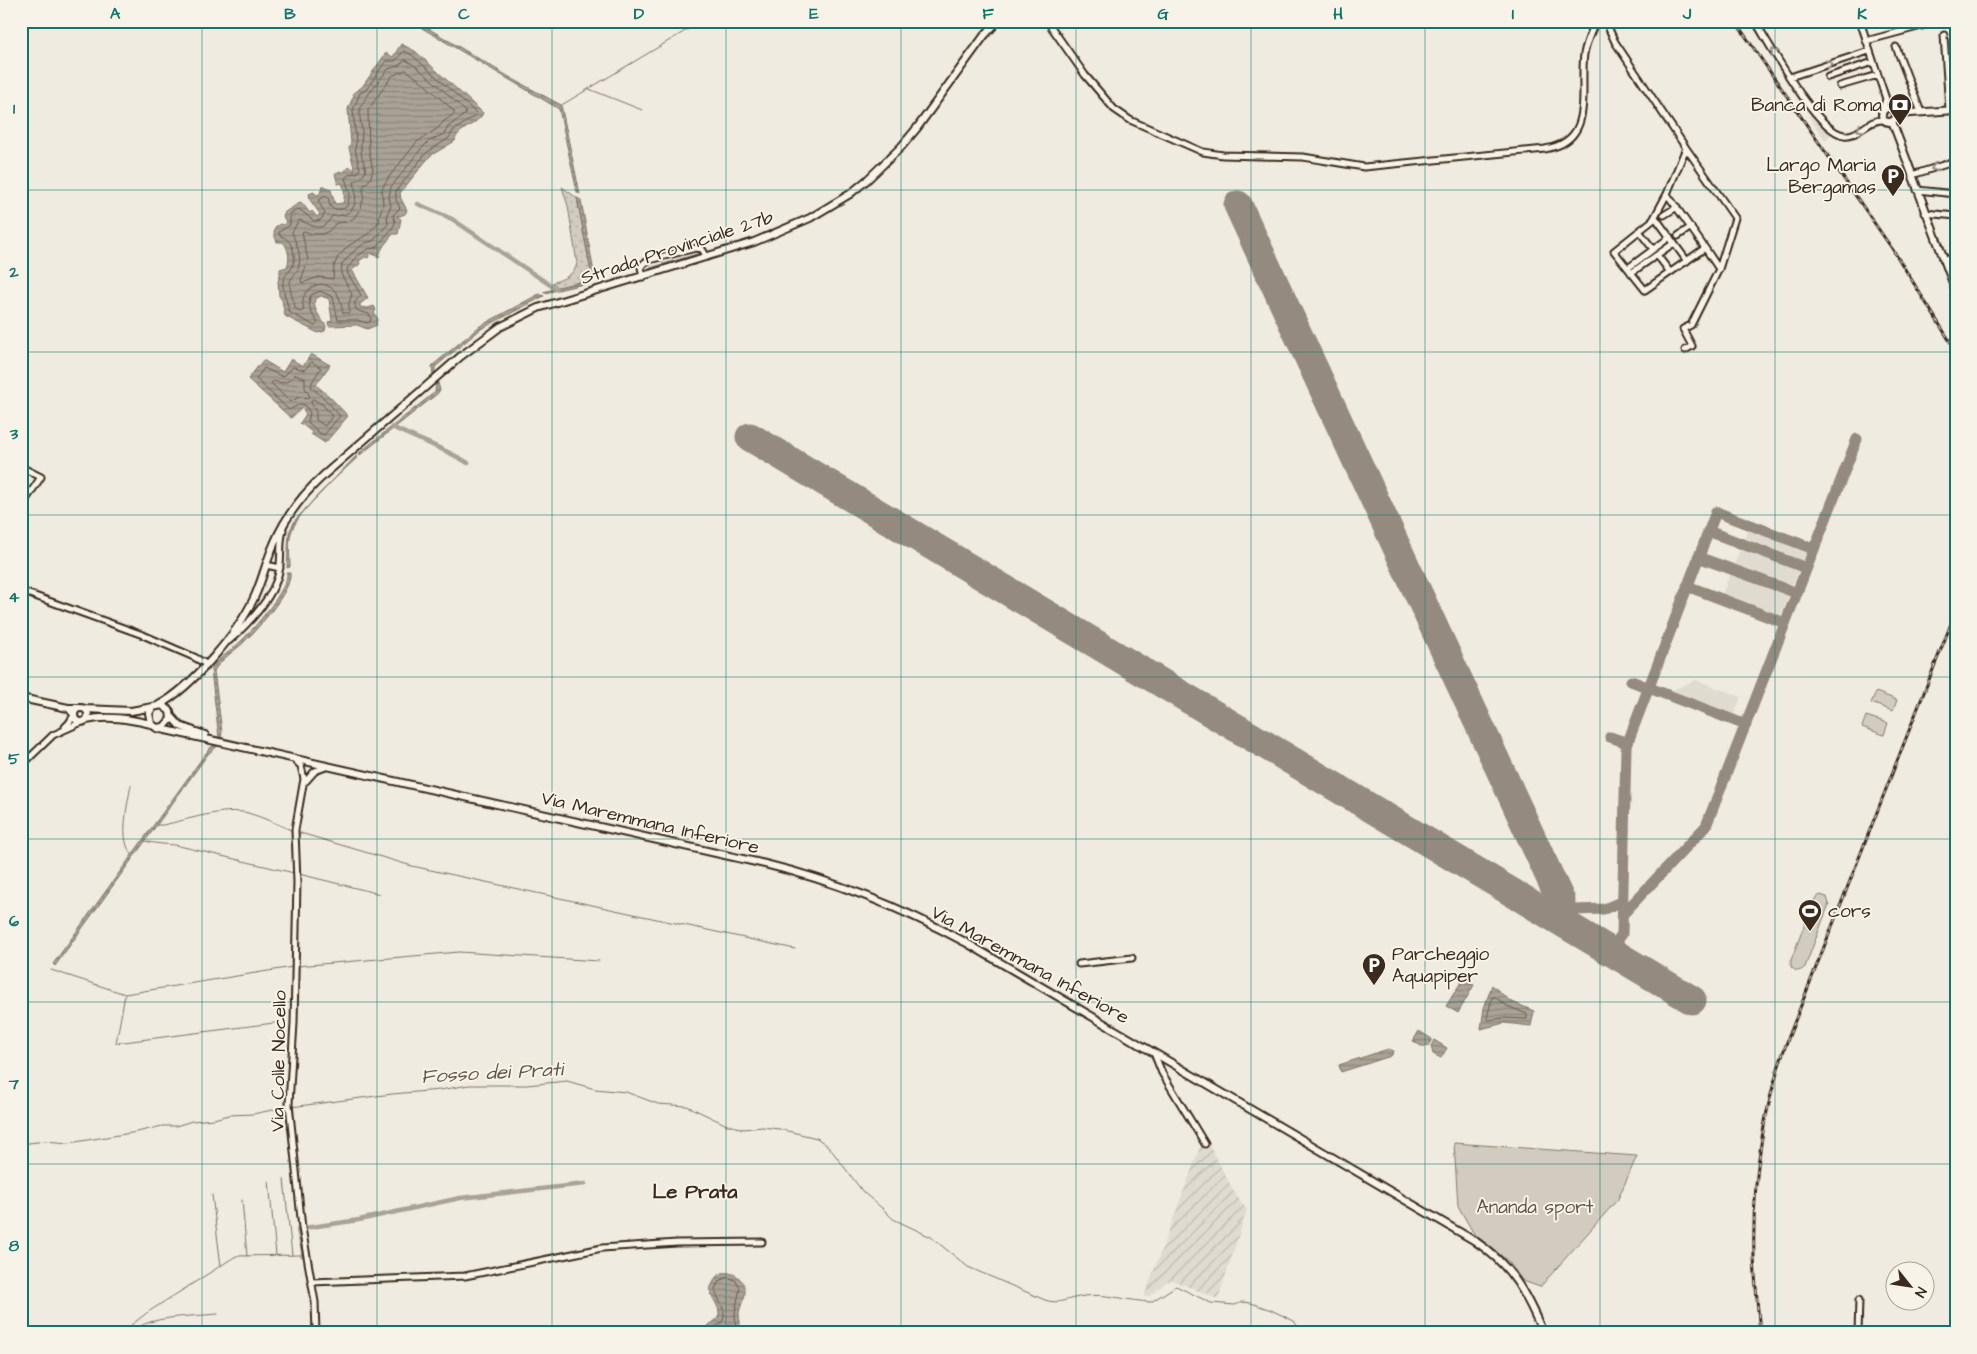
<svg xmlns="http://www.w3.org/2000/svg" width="1977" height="1354" font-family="'Architects Daughter',sans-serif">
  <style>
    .built { fill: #e0dbd0 }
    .industrial { fill: url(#industrial-furrows) }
    .grass { fill: url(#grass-dots); stroke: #867a6f }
    .park { fill: #d1cbc0; stroke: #867a6f }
    .water { fill: url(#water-rules); stroke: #7e7266 }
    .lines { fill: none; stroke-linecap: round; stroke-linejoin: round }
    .shore { stroke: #675a4e; stroke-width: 1 }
    .stream { stroke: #7e7266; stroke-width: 1 }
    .canal { stroke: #aaa296; stroke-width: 4.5 }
    .taxiway { stroke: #958a7f; stroke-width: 11 }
    .runway { stroke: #958a7f; stroke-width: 29 }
    .minor-casing { stroke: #3b2a1e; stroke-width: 9 }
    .major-casing { stroke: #3b2a1e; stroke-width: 10 }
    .minor { stroke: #f7f3e8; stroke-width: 5 }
    .major { stroke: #f7f3e8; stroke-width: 6 }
    .rail-casing { stroke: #3b2a1e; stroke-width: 3 }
    .rail { stroke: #f7f3e8; stroke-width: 1; stroke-dasharray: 4; stroke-linecap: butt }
    .oneway { stroke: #998e83 }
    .grid { fill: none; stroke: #0f766e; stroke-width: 1; stroke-opacity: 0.55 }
    .labels { text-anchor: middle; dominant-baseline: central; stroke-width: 4; stroke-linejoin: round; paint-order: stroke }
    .poi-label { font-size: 19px; fill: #3b2a1e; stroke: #f7f3e8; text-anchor: end }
    .street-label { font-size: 19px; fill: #3b2a1e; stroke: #f7f3e8 }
    .park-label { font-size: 19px; fill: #605246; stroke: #f7f3e8 }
    .water-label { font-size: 20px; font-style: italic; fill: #625448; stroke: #f7f3e8 }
    .neighbourhood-label { font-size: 20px; font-weight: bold; fill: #3b2a1e; stroke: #f7f3e8 }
    .neatline { fill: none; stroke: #0f766e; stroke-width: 2 }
    .grid-label { font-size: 16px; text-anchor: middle; font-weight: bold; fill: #0f766e }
  </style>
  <defs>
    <pattern id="industrial-furrows" width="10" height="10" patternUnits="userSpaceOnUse" patternTransform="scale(1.25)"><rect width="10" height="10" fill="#e0dbd0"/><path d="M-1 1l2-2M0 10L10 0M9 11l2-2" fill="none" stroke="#c1bcb2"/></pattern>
    <pattern id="grass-dots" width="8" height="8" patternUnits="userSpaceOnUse" patternTransform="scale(1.25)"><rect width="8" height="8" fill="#d1cbc0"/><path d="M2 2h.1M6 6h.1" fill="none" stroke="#b4aea5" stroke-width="1.8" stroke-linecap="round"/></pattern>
    <pattern id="water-rules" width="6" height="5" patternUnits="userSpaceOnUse" patternTransform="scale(1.25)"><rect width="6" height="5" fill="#aaa296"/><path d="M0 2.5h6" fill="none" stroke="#8c847a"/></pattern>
  </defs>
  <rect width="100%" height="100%" fill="#efebe0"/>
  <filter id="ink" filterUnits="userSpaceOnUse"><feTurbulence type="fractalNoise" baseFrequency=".02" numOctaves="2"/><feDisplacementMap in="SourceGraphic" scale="10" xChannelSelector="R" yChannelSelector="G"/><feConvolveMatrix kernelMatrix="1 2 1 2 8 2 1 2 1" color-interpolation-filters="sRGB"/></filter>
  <g filter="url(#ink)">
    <path class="built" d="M1812,114L1831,135L1825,140L1808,116Z
      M1752,520L1810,543L1777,625L1719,602Z
      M1696,680L1741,697L1731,723L1667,698L1670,691Z"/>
    <path class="industrial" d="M1208,1143L1236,1195L1247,1210L1218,1299L1172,1280L1166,1282L1150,1296L1144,1297L1200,1147Z"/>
    <path class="grass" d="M562,187L577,198L592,277L591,279L558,287L552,283C563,279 575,275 577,263L568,206Z
      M700,253L703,254L648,271L646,269Z"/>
    <path class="park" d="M1876,692L1897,700L1893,711L1871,703Z
      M1866,716L1888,723L1884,735L1862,727Z
      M1820,895L1827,897L1829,904L1805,967C1800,972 1796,972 1791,967V960L1814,900Z
      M1454,1143L1637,1156L1618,1199L1540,1287L1523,1281L1508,1261L1474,1234L1458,1206Z"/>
    <path class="water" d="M410,21H416L511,78L561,105L580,194L577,192L559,109Z
      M401,44L415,51L483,113C478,125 456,129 455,141L430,156L400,193L401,199L407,210L405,214L397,217L401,219L398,234H393C387,242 381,247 379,257L370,253L368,258L365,257L359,261L360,264L352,270L368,298L360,304V307L368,308L374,306L376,310L374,313L378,319L376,322L377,325L367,329L357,325L329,326L328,322L332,321L329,299L321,296L315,299C312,308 320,317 326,326L325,331L318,333L285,316L282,300L279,296L278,281L280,276V269L287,267C290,259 289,249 283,242H277L274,234L275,227L280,224L283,225L286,222L283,216L285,212L301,202L310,213L312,211L317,217L320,214L310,200L309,194L314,192L316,195L320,194L322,186H325L331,190L335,204L343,203C345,196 345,191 342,183L338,184L335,174L341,171L343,173L349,166L355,171L349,148L351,143L348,109L354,95L353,93L362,87L386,53L393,57Z
      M577,198L581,200L595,278L592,282L545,293L543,292L591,279L592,277Z
      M539,294L544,296L481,329L435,367V373L433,375L432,367L433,365L480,326Z
      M311,354L330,365L316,385L330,397L348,416L325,443L311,434L312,432L300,423L306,414L302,408L291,418L248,379L263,360L283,372L291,359L303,366Z
      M438,383L440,390L437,394L360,455L359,453L435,392L436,384Z
      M356,456L358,457C340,474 298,510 291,533C288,543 290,557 290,567L287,568L289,532L296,519Z
      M287,573H290C293,590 255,632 242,644C233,652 220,660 214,671L222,732L221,739L219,738L211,670C217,659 230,652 239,643C251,632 289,589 287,573Z
      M218,743L220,744L208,754L55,966L53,964L203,757L210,748Z
      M1463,979L1474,985L1458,1013L1446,1006Z
      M1492,985L1510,1001L1534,1011L1531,1026L1504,1023L1481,1029L1484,1008Z
      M1419,1031L1432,1039L1428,1046H1421L1413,1041Z
      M1434,1040L1447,1048L1441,1058L1433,1054L1431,1046Z
      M1388,1049L1394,1051L1391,1056L1341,1072L1339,1065Z
      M722,1273C735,1271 746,1280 745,1294C744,1300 740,1306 739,1313C739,1320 741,1326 740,1333H701C705,1324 720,1322 719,1313C719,1305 711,1298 710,1289L716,1277Z"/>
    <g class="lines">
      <path class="shore" d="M404,51L412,55L475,112L476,115L453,131L449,138L426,153L396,191V200L400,208L393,215C393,217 395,220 395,222C396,226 379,243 376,248L368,249L356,257L347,269L348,274L361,295L355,302C354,313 361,311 369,314L371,318L370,322L367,323L357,320H338L333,297L320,291L311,295C306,306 312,314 318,323L315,326L289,312C288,303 282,291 283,282C284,275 288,274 291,269C298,258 293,239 280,236L279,232L290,225V214L299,209L314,221L321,220L325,213L318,201L325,196L328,197L330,206L333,209H343L347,206L350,194L345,178L350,174L357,173L360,169L355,149L356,142L353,110L360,93L366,90L386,61H395Z
        M405,60C412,60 457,103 465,111L466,114L449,126L444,134L429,141L421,149L391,187L389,197L391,206L387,214L388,224L373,241L365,243L353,252L342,264L341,274L352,294L349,303V313H343C340,298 338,287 321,284C307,287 300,296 304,310L300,312L295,308C294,300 289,290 290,282C291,277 296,274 298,269C303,255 296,245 292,232L299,220C313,225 321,235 332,216C356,216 358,203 354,182C375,170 361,167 361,149C361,143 362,137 362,130C361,124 359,116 360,110C360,103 383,76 388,69L398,66Z
        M406,70L421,81L454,111V114L443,122L438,128L417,142L388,178L382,189L383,205L380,213L379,222L368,234L348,246L338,257L334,266L333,279L319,277L302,283L301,280L308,260L302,232L304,231L312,234H322L329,231L336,223L347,222L354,218L361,208L364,196L363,187L370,179L373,170L369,150L368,110L392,76Z
        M312,362L321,368L312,382L311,387L327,401L340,416L324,435L318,432L308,422L310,413L305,405L300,404L289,410L256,379L264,368L283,377L293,367L304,370Z
        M295,375L305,378V388L310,396L308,398L299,397L290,402L271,383L274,381C283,385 288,382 295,375Z
        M313,399L323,405L332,416L325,426L316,420V412L311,402Z
        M1495,997L1507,1006L1527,1014V1019L1504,1018L1488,1020L1487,1018L1492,998Z
        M706,1333C710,1328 715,1328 720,1324C731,1313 717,1301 715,1289L719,1281L727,1277L735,1280L740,1288L735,1312L736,1333"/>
      <path class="stream" d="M589,89L642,110
        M560,106L702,21
        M131,785C128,802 118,842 132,854
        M157,825H163C187,820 224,807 248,813C262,817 277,824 291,830
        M297,832L412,866L795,949
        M145,841C156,844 164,844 175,845L294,873
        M299,874L380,894
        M298,966L459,952L599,961
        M51,970L125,994L293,967
        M125,995L116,1043L282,1022
        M291,1107L392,1094L440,1090L469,1085H527L567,1081L595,1089L626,1092L658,1104L687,1106L727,1125L736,1127L744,1129L762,1127L779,1129L817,1138L829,1147L863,1192L883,1209L893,1219L931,1237L968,1267L1045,1300C1059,1305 1069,1298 1084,1296C1107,1293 1128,1301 1151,1302L1176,1286L1211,1303L1235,1305L1242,1302L1251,1303L1271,1310L1294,1321L1302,1333
        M21,1144L45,1141L69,1143L137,1132L162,1126H176L192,1121L214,1119L229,1115L253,1114L287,1107
        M284,1179L292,1255
        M269,1181L276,1255
        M212,1195L221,1266
        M242,1200L247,1256
        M138,1328C151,1316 199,1316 218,1314
        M121,1333L148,1312L236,1256L302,1255"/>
      <path class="canal" d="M418,204L452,219L556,289
        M392,427C418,440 444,448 468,463
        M300,1228L298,1230L304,1255H302
        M304,1228L359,1220L460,1198L585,1184"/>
      <path class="taxiway" d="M1708,531L1806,568
        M1698,557L1797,593
        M1687,586L1785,623
        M1631,681L1746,725
        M1610,737L1628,743
        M1561,901L1574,910L1604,909L1623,901
        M1623,914L1706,826L1857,439
        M1610,951L1622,934L1626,747L1716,512L1814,549"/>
      <path class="runway" d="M1238,205L1561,901
        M750,437L1692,1000"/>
      <g class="minor-casing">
        <path id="minor" d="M1047,21L1085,75L1114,109L1130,120L1203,152L1223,155L1303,157L1364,167L1545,149C1596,141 1579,92 1584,54C1586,42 1591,32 1596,21
          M1608,21L1609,29L1615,42L1686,148L1667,194L1653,220L1614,251L1645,290L1705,248L1719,269L1735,218L1686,148
          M1755,21C1770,45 1817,132 1844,135C1859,137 1868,119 1883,120
          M1860,21L1886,99L1882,112
          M1944,35L1949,110
          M1866,41L1940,21
          M1896,47L1921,112
          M1790,77L1869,51
          M1828,77L1873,62
          M1840,86L1878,75
          M1912,175L1956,161
          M1917,190L1956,194
          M1667,194L1705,248
          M1925,213L1956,216
          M1664,215L1677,207
          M1655,217L1687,261
          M1639,231L1653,249
          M1678,236L1691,227
          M1657,255L1670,272
          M1943,259H1956
          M1628,268L1670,237
          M1631,273L1674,243
          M643,277L641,267L644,263L649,260L696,248L702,249L707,257
          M1685,350L1692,346L1683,329L1691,325L1719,269
          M21,467L41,477L21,507
          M266,565L280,568
          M21,591L143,635L194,657L206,664
          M229,641C248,624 273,599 279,572C282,558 279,544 283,530
          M65,727L69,723L74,715L68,708
          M295,760L301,766L304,779L295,830L297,882L294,1023L289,1104L302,1228L315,1302L316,1333
          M21,766L53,735L82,722
          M306,781L315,771L326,767
          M1079,964L1132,958
          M1154,1053L1162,1073L1205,1144
          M312,1282L465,1276L602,1248L677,1243L762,1242
          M1858,1333L1859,1300"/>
      </g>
      <g class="major-casing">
        <path id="major" d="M1882 115a7 7 0 1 1 14 0a7 7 0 1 1-14 0Z
          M1896,114L1956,110
          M1892,121L1956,291
          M21,698L68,708H79
          M159,705C192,687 238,633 254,598C262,581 266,562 274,544C285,517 303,494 325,474L461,356L500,327L538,308L754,242L810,218L850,194L867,180L901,147L917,128L984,36L998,21
          M74 715a7 7 0 1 1 14 0a7 7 0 1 1-14 0Z
          M85,709L131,711L153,707
          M171,716L180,726L205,735
          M86,720C109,715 129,719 151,724
          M157,728L164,727L171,719L170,711L162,705L153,707L149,713L151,724L157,728L765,864C835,881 902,908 965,942L1475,1241C1512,1266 1526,1293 1543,1333"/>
      </g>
      <use href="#minor" class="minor"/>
      <use href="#major" class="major"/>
      <g class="rail-casing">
        <path id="rail" d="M1735,21L1893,250L1956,351
          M1760,1333C1758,1308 1755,1282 1754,1257C1752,1183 1763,1106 1789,1036L1956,611"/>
      </g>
      <use href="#rail" class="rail"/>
    </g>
    <defs><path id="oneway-chevron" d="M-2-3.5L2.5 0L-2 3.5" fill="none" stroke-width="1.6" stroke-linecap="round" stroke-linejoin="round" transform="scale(1.25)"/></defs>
    <g class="oneway">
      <use href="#oneway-chevron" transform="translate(1774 52) rotate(-122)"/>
      <use href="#oneway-chevron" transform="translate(1829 64) rotate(-14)"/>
      <use href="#oneway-chevron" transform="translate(1860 129) rotate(149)"/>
      <use href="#oneway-chevron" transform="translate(1934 168) rotate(162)"/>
    </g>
  </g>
  <path class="grid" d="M202,21V1333M377,21V1333M552,21V1333M726,21V1333M901,21V1333M1076,21V1333M1251,21V1333M1425,21V1333M1600,21V1333M1775,21V1333M21,190H1956M21,352H1956M21,515H1956M21,677H1956M21,839H1956M21,1002H1956M21,1164H1956"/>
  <defs>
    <g id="bank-pin" transform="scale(1.25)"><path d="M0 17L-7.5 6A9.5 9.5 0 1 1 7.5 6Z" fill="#3b2a1e" stroke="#f7f3e8"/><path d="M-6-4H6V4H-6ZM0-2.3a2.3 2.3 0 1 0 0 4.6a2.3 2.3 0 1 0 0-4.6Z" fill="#fff"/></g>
    <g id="parking-pin" transform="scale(1.25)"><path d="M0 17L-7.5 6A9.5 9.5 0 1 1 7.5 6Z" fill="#3b2a1e" stroke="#f7f3e8"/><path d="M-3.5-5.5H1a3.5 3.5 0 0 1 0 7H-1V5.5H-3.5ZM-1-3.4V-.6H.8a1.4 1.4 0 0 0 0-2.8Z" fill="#fff"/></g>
    <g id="stadium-pin" transform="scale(1.25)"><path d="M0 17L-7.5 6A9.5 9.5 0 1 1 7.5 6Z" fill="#3b2a1e" stroke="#f7f3e8"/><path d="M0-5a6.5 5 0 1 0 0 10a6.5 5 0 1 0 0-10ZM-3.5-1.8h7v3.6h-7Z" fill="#fff"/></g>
  </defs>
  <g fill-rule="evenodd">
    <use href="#bank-pin" x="1900" y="105"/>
    <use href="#parking-pin" x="1893" y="176"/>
    <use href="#stadium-pin" x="1810" y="911"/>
    <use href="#parking-pin" x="1374" y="965"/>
  </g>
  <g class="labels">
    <g class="poi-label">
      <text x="1882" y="105">Banca di Roma</text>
      <text x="1876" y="165">Largo Maria<tspan x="1876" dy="22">Bergamas</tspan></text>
      <text x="1828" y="911" text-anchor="start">cors</text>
      <text x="1392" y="954" text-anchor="start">Parcheggio<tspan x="1392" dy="22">Aquapiper</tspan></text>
    </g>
    <g class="street-label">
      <text transform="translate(677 248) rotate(-18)">Strada Provinciale 27b</text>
      <text transform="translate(650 823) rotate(13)">Via Maremmana Inferiore</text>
      <text transform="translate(1030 965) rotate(29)">Via Maremmana Inferiore</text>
      <text transform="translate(279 1061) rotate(-89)">Via Colle Nocello</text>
    </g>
    <g class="park-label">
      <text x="1535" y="1207">Ananda sport</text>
    </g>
    <g class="water-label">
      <text transform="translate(492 1073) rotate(-3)">Fosso dei Prati</text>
    </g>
    <g class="neighbourhood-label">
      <text x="695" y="1192">Le Prata</text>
    </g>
  </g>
  <rect width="1977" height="1354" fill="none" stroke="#f7f3e8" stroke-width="55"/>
  <g transform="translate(1910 1286) rotate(120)"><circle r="24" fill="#f7f3e8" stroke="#aca397"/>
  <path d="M0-4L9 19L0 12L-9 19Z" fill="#3b2a1e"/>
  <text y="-8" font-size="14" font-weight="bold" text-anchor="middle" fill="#3b2a1e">N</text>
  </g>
  <rect x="28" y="28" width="1922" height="1298" class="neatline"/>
  <g class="grid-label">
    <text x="115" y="19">A</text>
    <text x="290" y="19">B</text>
    <text x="464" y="19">C</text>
    <text x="639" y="19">D</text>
    <text x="814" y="19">E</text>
    <text x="988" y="19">F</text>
    <text x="1163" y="19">G</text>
    <text x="1338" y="19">H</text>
    <text x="1513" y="19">I</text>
    <text x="1687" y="19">J</text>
    <text x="1862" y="19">K</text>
    <text x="14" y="114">1</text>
    <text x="14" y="277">2</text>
    <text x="14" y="439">3</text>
    <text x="14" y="602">4</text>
    <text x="14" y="764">5</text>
    <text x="14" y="926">6</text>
    <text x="14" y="1089">7</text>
    <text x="14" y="1251">8</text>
  </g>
</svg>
